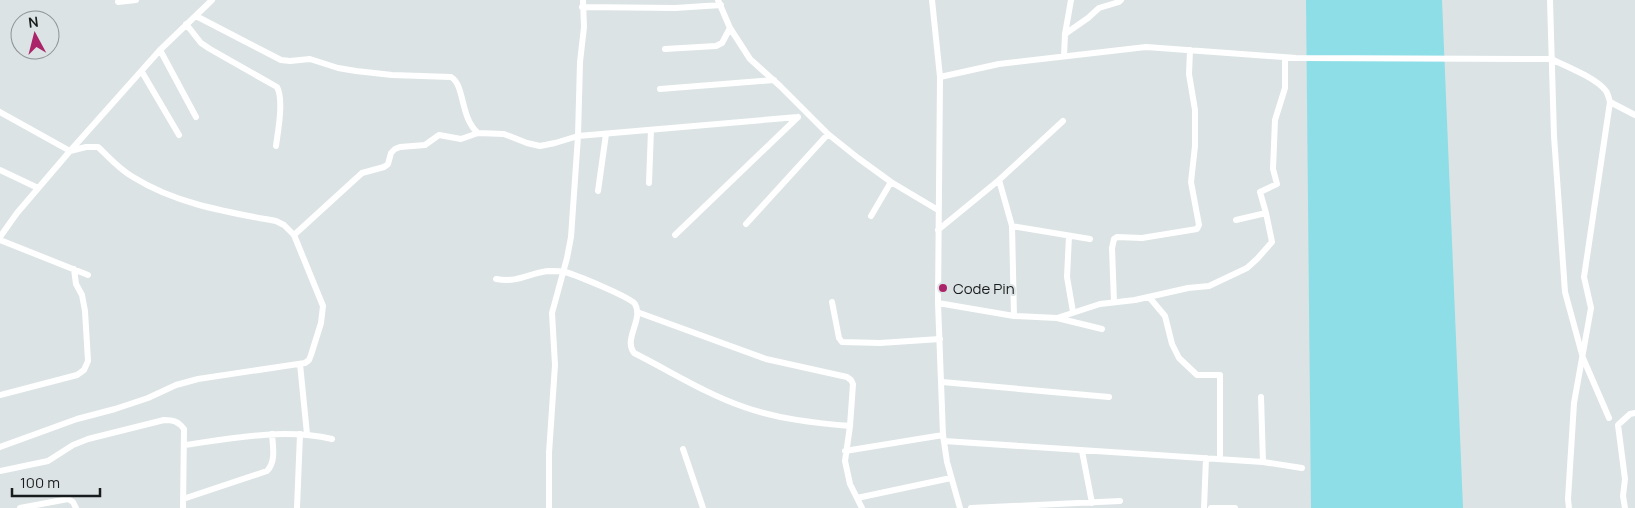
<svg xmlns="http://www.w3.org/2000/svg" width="1635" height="508" font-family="Manrope,sans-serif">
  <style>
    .green { fill: #8ddee6 }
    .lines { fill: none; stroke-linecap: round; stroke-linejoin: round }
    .street { stroke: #fff; stroke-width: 6 }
    .poi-dot { fill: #ab246a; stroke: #dce3e4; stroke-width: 2 }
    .labels { text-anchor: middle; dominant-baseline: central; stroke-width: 4; stroke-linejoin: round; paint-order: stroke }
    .poi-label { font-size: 15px; fill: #191c1c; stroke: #dce3e4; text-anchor: start }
  </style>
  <rect width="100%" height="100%" fill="#dce3e4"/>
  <path class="green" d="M1306,0H1442L1463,508H1311Z"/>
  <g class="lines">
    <path class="street" d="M718,0L730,28L750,59L780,86L828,134L858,158L891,182L938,210
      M932,0L940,77L938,303L943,435L947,462L960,508
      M1550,0L1554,136L1565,292L1583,358L1609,418
      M118,2L136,0
      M582,7L675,8L721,5
      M196,16L281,60L290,61L310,59L338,68L356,71L392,75L451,77C465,85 460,118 478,133
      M186,24L201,43L210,49L277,87C284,100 278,131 276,146
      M1065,34L1088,18L1099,8L1119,2L1121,0
      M665,49L716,46L722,43L730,28
      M160,50L196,117
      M1064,56L1065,34L1071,0
      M142,72L179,135
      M940,77L999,64L1146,47L1296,58L1551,59C1566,66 1596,78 1606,91C1608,94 1609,99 1610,102L1584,277L1591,308L1574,403L1568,499L1569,508
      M660,89L774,80
      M1610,102L1635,115
      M0,112L70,151L86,147H98C109,157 119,169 133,177C176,204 227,212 276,221L284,225L294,235L323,306L321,323L311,355L309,360L305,363L198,379L176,385L148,398L115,409L77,419L0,447
      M0,170L38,188
      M999,180L1012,226L1014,316
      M649,183L651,130
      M598,191L606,134
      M871,216L891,182
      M1236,220L1266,213L1260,192L1277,184L1273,169L1275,120L1285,88V58
      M746,224L828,134
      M1012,226L1090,239
      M938,230L999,180L1063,121
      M294,235L362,173L384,167L388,164L391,153L395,149L400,147L425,145L439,135L461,139L478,133L504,134L527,143L540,146L555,143L578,136L798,117
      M675,235L798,117
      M1069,236L1067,277L1073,312
      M0,237L17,213L70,151L160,50L212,0
      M0,240L88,275
      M496,279C520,283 528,273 549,271C554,271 560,271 565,272C576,275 630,297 635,304C644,319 623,339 634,353C670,371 706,394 744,407C778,419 815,423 850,426
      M1149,297L1165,316L1172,344L1179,358L1197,375H1220V459
      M832,302L839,338L842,342L880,343L940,339
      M1114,302L1112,248L1114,239L1117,237L1142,238L1197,229L1199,225L1191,182L1195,146V110L1189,74L1190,50
      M938,303L1014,316L1057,318L1102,329
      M637,312L766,359L847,377L851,380L853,384L850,426L845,461L850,484L862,508
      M1057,318L1100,304L1135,300L1188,288L1209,286L1247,268L1257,259L1272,242L1266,213
      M300,364L307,434
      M942,382L1109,397
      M0,395L77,375L84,370L88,361L85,311L82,295L76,284L74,269
      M1261,397L1263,462
      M944,441L1263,462L1302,468
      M185,445C233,438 284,428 332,439
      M683,449L703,508
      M845,451L943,435
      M1082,451L1092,503
      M0,471L48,461L73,445L88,439L164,420C173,420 178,421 184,429L183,508
      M857,498L951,478
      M183,499L267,471C276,462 273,447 272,434
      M20,508L68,499L73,502L76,508
      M297,508L300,434
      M549,508V453L555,365L552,313L567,258L571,237L578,136L580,62L584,27L583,0
      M971,508L1120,501
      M1204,508L1206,458
      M1211,508H1235
      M1625,508L1623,496L1625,479L1618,425L1630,414L1635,413"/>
  </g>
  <circle class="poi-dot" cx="943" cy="288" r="5"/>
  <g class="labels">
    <g class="poi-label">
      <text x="953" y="288">Code Pin</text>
    </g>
  </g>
  <g transform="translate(35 35) rotate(353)"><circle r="24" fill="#dce3e4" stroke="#8e9394"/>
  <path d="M0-4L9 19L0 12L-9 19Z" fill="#ab246a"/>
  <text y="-8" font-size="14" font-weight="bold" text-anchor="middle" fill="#191c1c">N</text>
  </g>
  <path d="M12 488v8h88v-8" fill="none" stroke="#191c1c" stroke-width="2.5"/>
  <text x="20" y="488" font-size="15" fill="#191c1c" stroke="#dce3e4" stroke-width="4" paint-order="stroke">100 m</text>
</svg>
